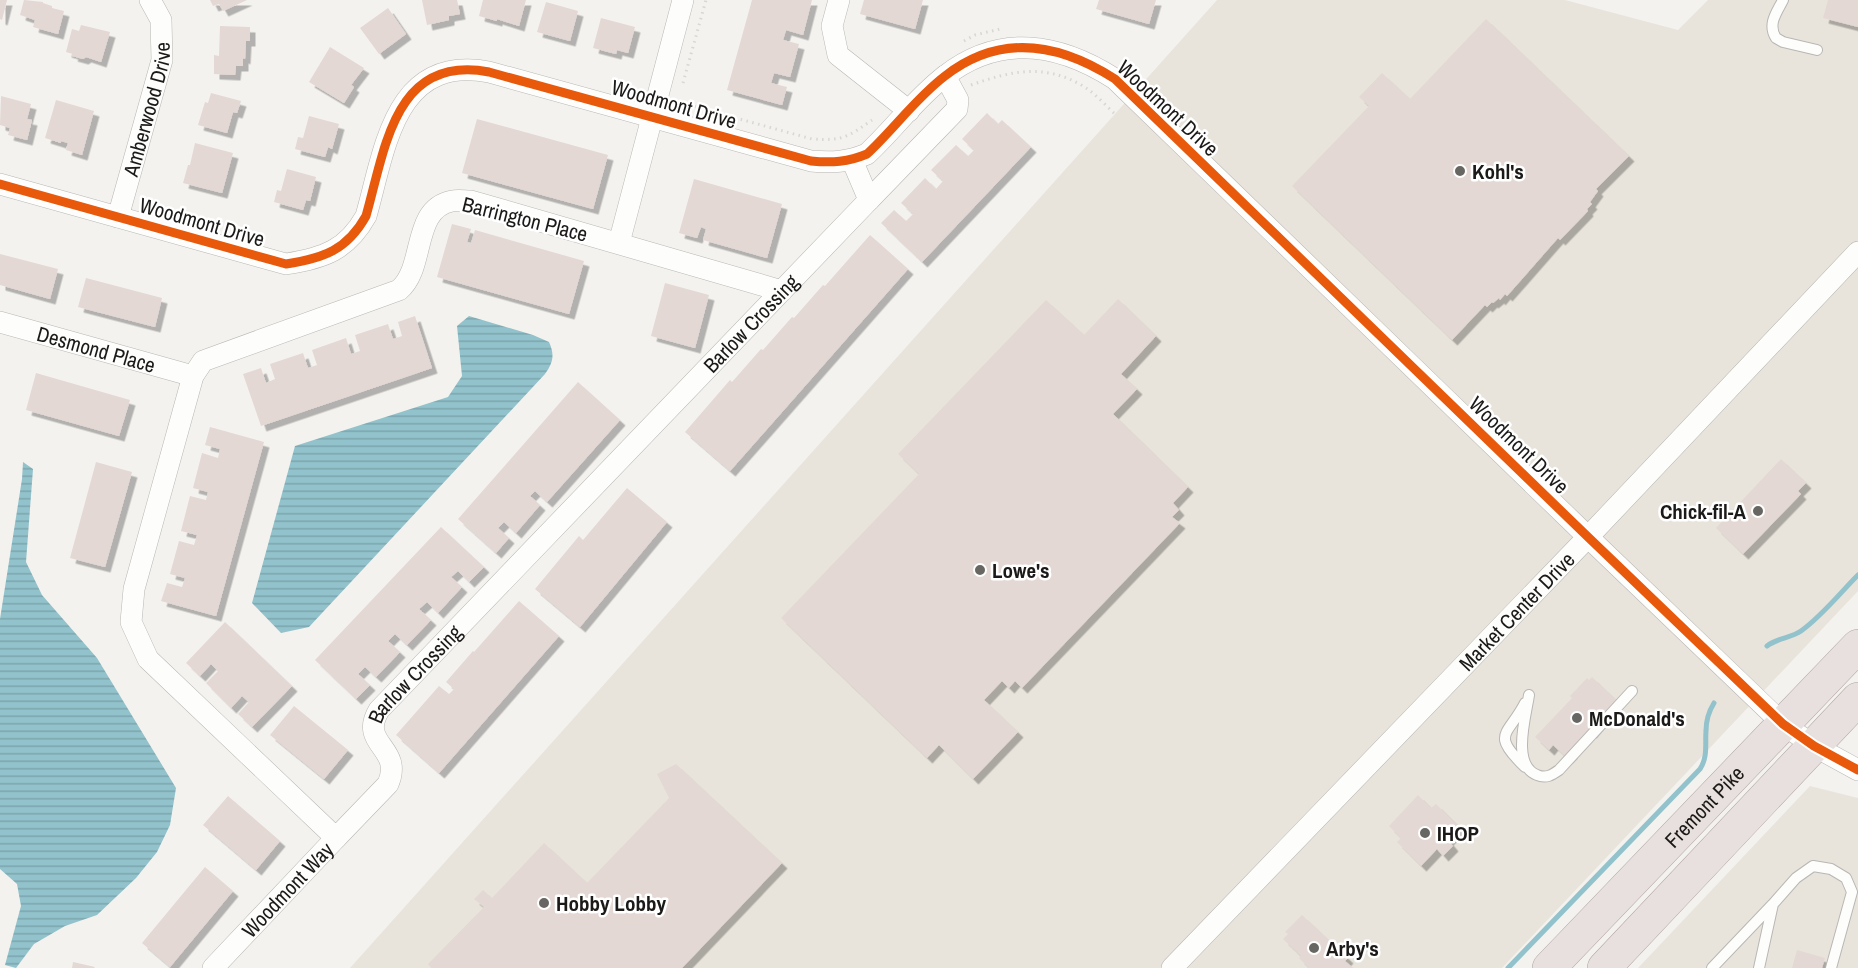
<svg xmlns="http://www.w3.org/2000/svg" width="1858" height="968" font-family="'Archivo Narrow',sans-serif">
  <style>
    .built { fill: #e8e4db }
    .water { fill: url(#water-rules) }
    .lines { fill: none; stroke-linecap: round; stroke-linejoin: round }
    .stream { stroke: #92c2cb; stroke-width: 5 }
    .building { fill: #e4d8d4; filter: url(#shadow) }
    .service-casing { stroke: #b8b7b4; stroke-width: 12 }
    .minor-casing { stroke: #b8b7b4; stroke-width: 22 }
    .trunk-casing { stroke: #b3a6a4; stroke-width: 34 }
    .path { stroke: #d7d7d5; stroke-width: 3; stroke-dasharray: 1.5 4.5; stroke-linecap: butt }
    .service { stroke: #fdfdfc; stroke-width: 10 }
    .minor { stroke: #fdfdfc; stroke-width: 21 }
    .trunk { stroke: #e8e0de; stroke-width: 33 }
    .cycleway-casing { stroke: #fff; stroke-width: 13 }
    .cycleway { stroke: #e8590c; stroke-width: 9 }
    .poi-dot { fill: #676663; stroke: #fff; stroke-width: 2 }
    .labels { text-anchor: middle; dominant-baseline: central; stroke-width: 5; stroke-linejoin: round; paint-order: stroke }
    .street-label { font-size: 21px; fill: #1b1a18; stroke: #fff }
    .poi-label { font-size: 21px; font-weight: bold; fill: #1b1a18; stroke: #fff; text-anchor: start }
  </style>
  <defs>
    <pattern id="water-rules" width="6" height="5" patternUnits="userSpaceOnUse" patternTransform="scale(1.5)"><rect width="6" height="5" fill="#92c2cb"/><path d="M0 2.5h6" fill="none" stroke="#7da6ae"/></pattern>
    <filter id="shadow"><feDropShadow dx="5.5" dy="5.5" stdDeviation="0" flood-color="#0004"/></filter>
  </defs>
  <rect width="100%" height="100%" fill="#f3f2ee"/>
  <path class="built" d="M1217,0H1565L1678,30L1708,0H1858V591L1502,968H350Z
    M1810,786L1858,798V968H1638Z"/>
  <path class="water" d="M469,316L533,335L549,342C555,355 553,363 545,374L309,627L281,633L252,603L295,446L448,397L462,376L457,326Z
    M23,462L33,469L26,562L42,595L97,658L176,788L170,825L157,852L136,878L97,915L65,926L34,944L16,968L5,965L21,906L17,884L0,869V619L22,479Z"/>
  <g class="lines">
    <path class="stream" d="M1767,646C1777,638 1791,638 1801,631C1822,616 1840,593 1858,575
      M1508,968L1700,769C1708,757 1705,744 1706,731C1706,721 1709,711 1714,703"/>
  </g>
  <path class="building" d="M0,0H7L2,20L0,19Z
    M24,0L43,2V3L52,6V8L64,11L58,34L33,27L35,20L20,15Z
    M210,0H247L223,11L219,4L213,6Z
    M422,0H457L460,14L449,16V20L427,25Z
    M483,0H526L519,26L497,19V21L479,16Z
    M752,0H812L803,35L786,30L783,40L799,44L790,77L774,73L771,83L787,87L782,105L727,90Z
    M864,0H923L915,29L860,14Z
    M1099,0H1156L1149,24L1096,9Z
    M1828,0H1858V27L1823,18Z
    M546,2L578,11L570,41L537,32Z
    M388,8L406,34L379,54L360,28Z
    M601,18L635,27L628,53L617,50L616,54L593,48Z
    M1486,19L1629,156L1596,189L1598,191L1590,202L1592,204L1587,209L1588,211L1560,240L1558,238L1507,296L1505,294L1500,300L1499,298L1493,303L1492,302L1487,307L1485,305L1452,340L1292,186L1369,106L1359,97L1382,73L1410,99Z
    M81,25L110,32L101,62L86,57L83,59L72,56L73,54L66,52L72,29L79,31Z
    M220,26L250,27V41H246L245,59L243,58V66H236L235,75L214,74V55L219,56Z
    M330,47L364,68L351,85L354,87L344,103L309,82Z
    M211,93L241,101L237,113L233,112L227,133L198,125L205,102L208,103Z
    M1,96L31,104L27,119L32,120L27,140L8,135L10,128L0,125Z
    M56,100L94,111L82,155L66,150L68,143L61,141V143L45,138Z
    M987,113L998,124L1002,120L1031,147L922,262L881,223L894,210L906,221L913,214L901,203L925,178L936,189L943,181L931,170L956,145L968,156L974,150L962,139Z
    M309,116L339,124L332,149L328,147L325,157L295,149L298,137L303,138Z
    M477,119L608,155L593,209L462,173Z
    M195,143L233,153L222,193L183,183L188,165H190Z
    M287,169L316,177L310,201L306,200L303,210L274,202L277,190L281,191Z
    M694,179L782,204L767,258L703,240L706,229L701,227L697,238L679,233Z
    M452,224L471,229L467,242L471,243L475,230L584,261L569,314L437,277Z
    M870,235L908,269L730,471L685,432L730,380L732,382L761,349L763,350L792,317L794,318L823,285L825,286Z
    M0,254L58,269L50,299L0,285Z
    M86,278L162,298L155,327L78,307Z
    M665,283L709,295L695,348L651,336Z
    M1118,299L1156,336L1121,374L1137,389L1113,414L1188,487L1173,503L1179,510L1172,517L1180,523L1022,688L1015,681L1009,688L1002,681L984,700L1018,732L973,779L939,745L927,758L781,618L919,474L898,454L1046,300L1084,335Z
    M415,316L432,368L261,426L243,374L261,368L266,383L275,379L270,364L303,353L308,368L317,365L312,350L346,338L351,354L360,351L355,335L388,324L393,339L402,336L398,322Z
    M36,373L130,400L119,436L26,410Z
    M578,382L620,420L547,502L535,491L530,496L540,505L516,533L504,522L498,528L509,538L496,553L458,519Z
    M210,427L264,442L216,616L161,601L167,583L182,587L185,578L170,574L179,541L194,545L197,535L181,531L190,496L206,500L208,492L193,488L202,453L218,458L220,449L205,445Z
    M1781,459L1806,483L1798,491L1801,494L1743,554L1716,528Z
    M96,462L132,472L105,567L70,558Z
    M627,488L667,522L580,627L535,589L579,536L583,540Z
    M441,527L484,567L469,582L458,571L451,577L462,587L438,613L427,602L419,609L431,620L407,645L395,634L388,641L400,652L376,677L365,667L358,674L370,685L356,699L315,660Z
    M519,601L559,636L439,773L396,735L439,686L449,694L454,689L446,682L473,651L474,652Z
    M225,622L292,686L252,727L238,714L249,702L242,696L231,708L206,683L218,671L211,664L200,676L186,663Z
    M1592,677L1617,701L1591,733L1588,731L1569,751L1572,753L1567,758L1553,745L1549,750L1535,737L1572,698L1570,696L1587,678L1589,680Z
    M294,706L348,750L324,779L270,735Z
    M676,764L782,863L682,968H431L428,964L484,907L474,899L483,890L492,898L544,843L587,883L669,798L657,774Z
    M1418,795L1431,808L1436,804L1460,828L1448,840L1453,846L1443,856L1437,849L1421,866L1397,842L1401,838L1389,826Z
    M228,796L280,841L256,870L203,825Z
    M205,867L233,891L170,967L142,943Z
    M1302,915L1348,958L1345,961L1353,968H1309L1299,958L1301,956L1283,939L1288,934L1285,932Z
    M1797,950L1825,958L1822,968H1792Z
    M73,962L95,967L94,968H72Z"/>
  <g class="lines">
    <g class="service-casing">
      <path id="service" d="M1783,0C1777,12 1767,24 1776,38L1783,42L1817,50
        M1529,695C1526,716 1511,765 1537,775C1546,779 1552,775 1559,770L1632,691
        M1525,703C1508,736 1490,733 1525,767
        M1773,904L1796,878L1813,866L1831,869L1846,878L1852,892L1831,968
        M1712,968L1773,904L1759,968"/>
    </g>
    <g class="minor-casing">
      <g id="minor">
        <path d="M839,0L832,26L838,55L909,111"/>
        <path d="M0,184L286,264C324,258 347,250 366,216C385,150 394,54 489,72L811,161C832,163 848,162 867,154C894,129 916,98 945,76C1000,33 1059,43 1115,79L1588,537L1783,724L1814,746L1858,770"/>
        <path d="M869,200L957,109L958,100L945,76"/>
        <path id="s1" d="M118,217L162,60L161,20L150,0"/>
        <path d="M619,243L683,0"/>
        <path id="s2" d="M782,291L471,201C465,201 458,200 452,201C411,209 426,268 399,290L203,361L193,376L134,589L131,622L148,659L336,838L388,784C404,747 358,745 379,710L869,200L852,160"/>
        <path id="s3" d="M0,322L193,376"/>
        <path id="s4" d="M213,968L336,838"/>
        <path id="s5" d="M1172,968L1588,537L1858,252"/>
      </g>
    </g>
    <g class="trunk-casing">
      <g id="trunk">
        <path id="s6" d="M1549,968L1858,646"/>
        <path d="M1604,968L1858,699"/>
      </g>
    </g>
    <path class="path" d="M964,41L975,35L1000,29
      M683,83L706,0
      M971,85C1011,71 1044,63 1083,86C1095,93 1105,105 1115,114
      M678,101V102L812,139C843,141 848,137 872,120"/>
    <use href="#service" class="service"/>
    <use href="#minor" class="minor"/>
    <use href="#trunk" class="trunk"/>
    <g class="cycleway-casing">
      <path id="cycleway" d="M0,184L286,264C324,258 347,250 366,216C385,150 394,54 489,72L811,161C832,163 848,162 867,154C894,129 916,98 945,76C1000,33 1059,43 1115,79L1588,537L1783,724L1814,746L1858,770"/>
    </g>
    <use href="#cycleway" class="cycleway"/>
  </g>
  <g class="poi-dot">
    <circle cx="1460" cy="171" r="6"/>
    <circle cx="1758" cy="511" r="6"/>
    <circle cx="980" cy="570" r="6"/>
    <circle cx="1577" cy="718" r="6"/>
    <circle cx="1425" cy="833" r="6"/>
    <circle cx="544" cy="903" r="6"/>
    <circle cx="1314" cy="948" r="6"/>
  </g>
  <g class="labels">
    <g class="street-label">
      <text transform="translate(674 104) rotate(16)">Woodmont Drive</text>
      <text stroke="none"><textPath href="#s1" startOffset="112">Amberwood Drive</textPath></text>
      <text transform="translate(1168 108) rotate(43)">Woodmont Drive</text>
      <text transform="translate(525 219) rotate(14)">Barrington Place</text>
      <text transform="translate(202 222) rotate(16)">Woodmont Drive</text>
      <text stroke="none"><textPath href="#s2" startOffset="1924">Barlow Crossing</textPath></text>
      <text stroke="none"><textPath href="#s3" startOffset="100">Desmond Place</textPath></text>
      <text transform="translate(1519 445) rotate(44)">Woodmont Drive</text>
      <text stroke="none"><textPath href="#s5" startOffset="496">Market Center Drive</textPath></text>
      <text stroke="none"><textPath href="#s2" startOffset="1438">Barlow Crossing</textPath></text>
      <text stroke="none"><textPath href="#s6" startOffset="224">Fremont Pike</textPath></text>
      <text stroke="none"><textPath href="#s4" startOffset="108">Woodmont Way</textPath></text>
    </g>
    <g class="poi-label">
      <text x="1472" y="171">Kohl's</text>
      <text x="1746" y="511" text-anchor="end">Chick-fil-A</text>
      <text x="992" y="570">Lowe's</text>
      <text x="1589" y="718">McDonald's</text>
      <text x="1437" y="833">IHOP</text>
      <text x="556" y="903">Hobby Lobby</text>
      <text x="1326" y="948">Arby's</text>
    </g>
  </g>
</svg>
